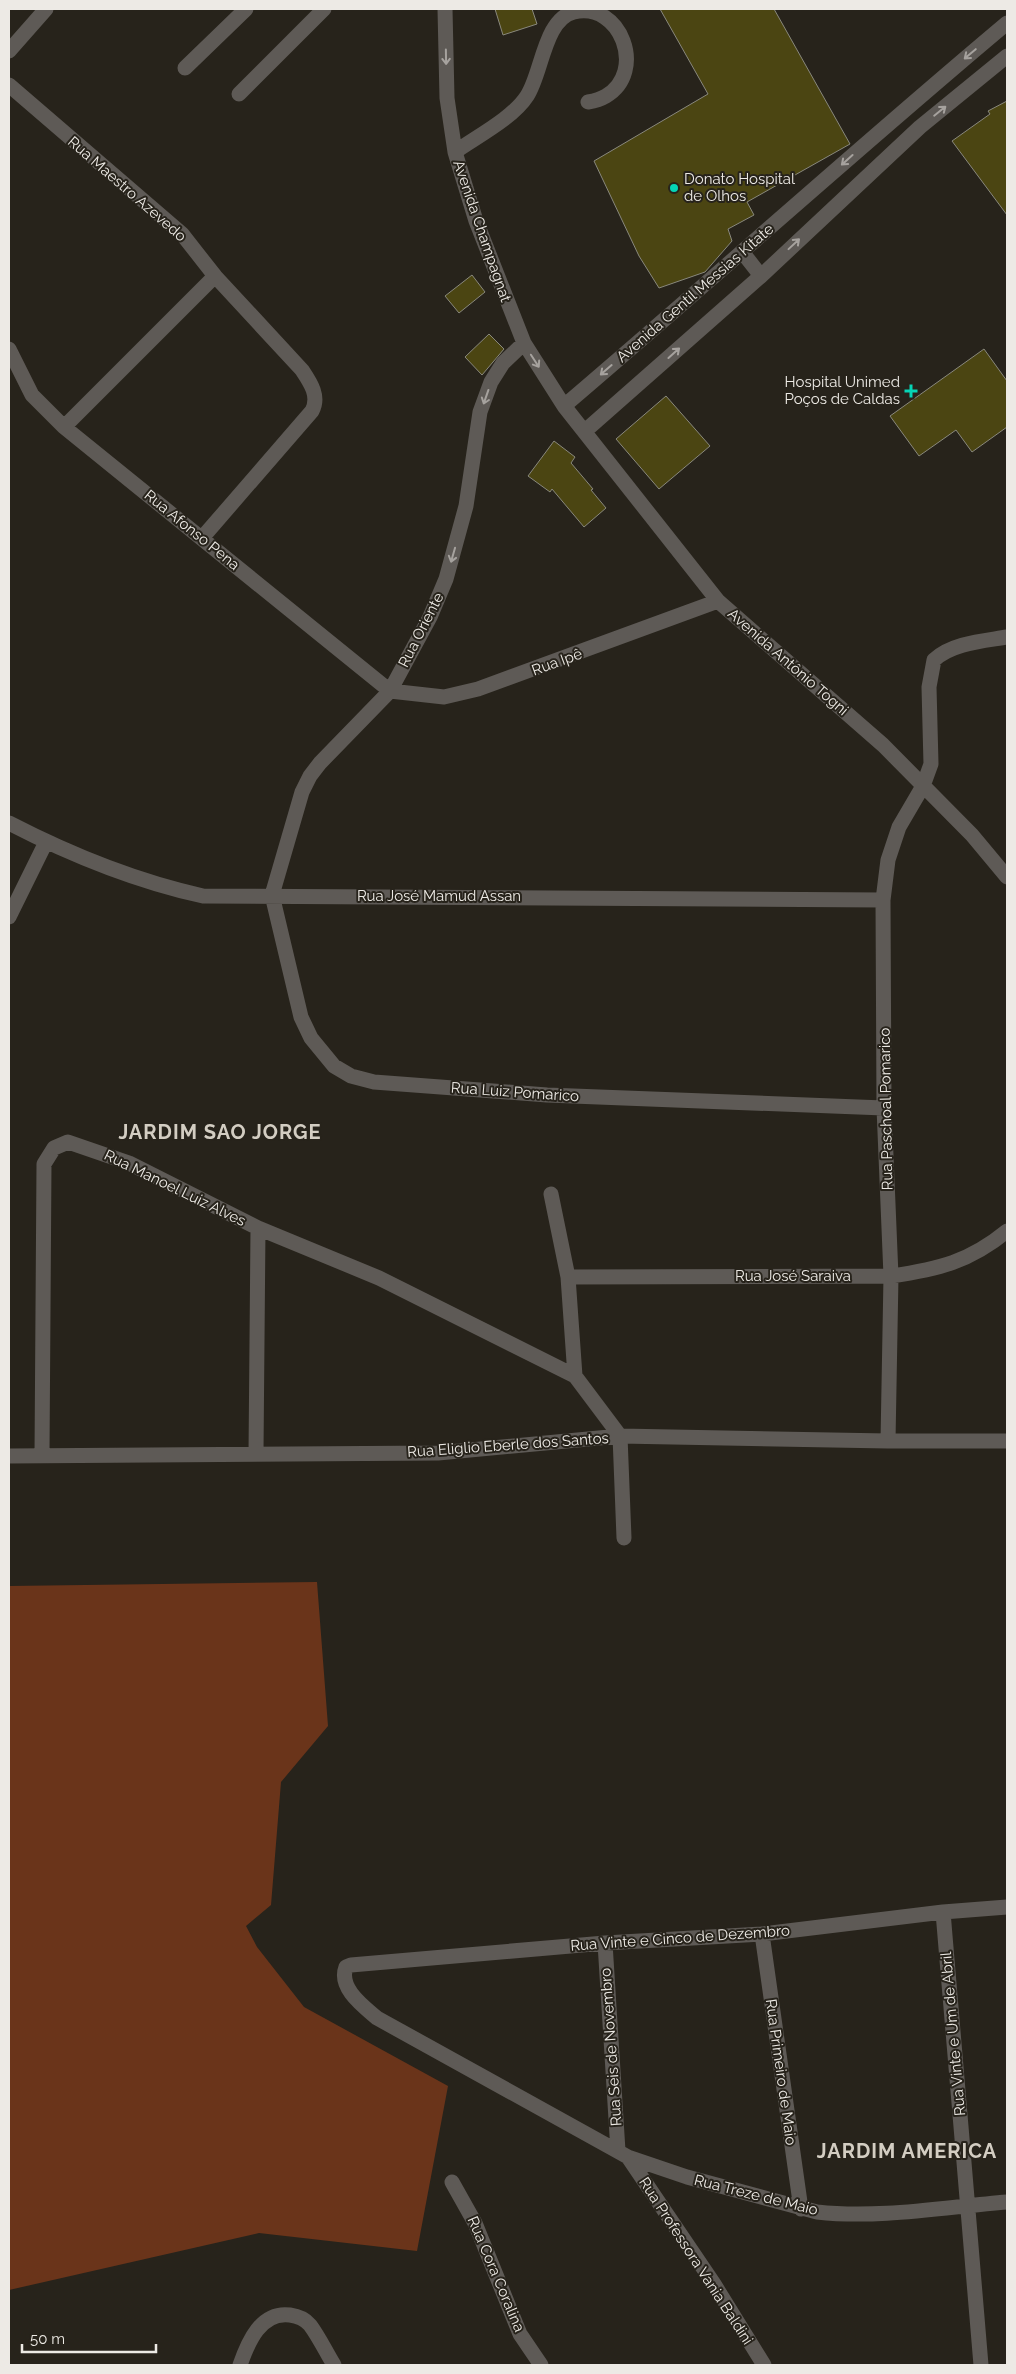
<svg xmlns="http://www.w3.org/2000/svg" width="1016" height="2374" font-family="Raleway,sans-serif">
  <style>
    .green { fill: #6a341a }
    .building { fill: #4b4512; stroke: #89887d }
    .lines { fill: none; stroke-linecap: round; stroke-linejoin: round }
    .minor { stroke: #5e5a56; stroke-width: 15 }
    .oneway { stroke: #a6a29e }
    .poi-dot { fill: #06d5b6; stroke: #27231b; stroke-width: 2 }
    .labels { text-anchor: middle; dominant-baseline: central; stroke-width: 4; stroke-linejoin: round; paint-order: stroke }
    .poi-label { font-size: 15px; fill: #edeae5; stroke: #27231b; text-anchor: start }
    .street-label { font-size: 15px; fill: #edeae5; stroke: #27231b }
    .district-label { font-size: 20px; font-weight: bold; letter-spacing: 1px; fill: #d3cdc2; stroke: #27231b }
  </style>
  <rect width="100%" height="100%" fill="#27231b"/>
  <path class="green" d="M317,1582L328,1726L281,1782L271,1905L246,1926L257,1947L304,2007L448,2086L417,2251L259,2233L9,2290V1586Z"/>
  <path class="building" d="M495,9H532L537,24L503,35Z
    M660,9H774L850,144L747,202L754,215L728,229L732,241L705,272L659,288L639,256L594,161L708,94Z
    M1007,101V215L952,141L990,114L988,111Z
    M472,275L485,292L459,313L445,296Z
    M489,334L504,349L482,375L465,357Z
    M984,349L1007,381V427L972,452L956,430L919,456L890,416Z
    M666,396L710,446L659,489L616,439Z
    M554,441L575,457L571,463L593,489L591,490L606,508L584,527L552,489L550,492L528,476Z"/>
  <g class="lines">
    <path class="minor" d="M445,9L447,98L455,152L476,221L524,343L564,406L718,601L883,745L972,835L1007,877
      M9,51L46,9
      M185,68L246,9
      M9,85L182,234L215,276L64,427
      M239,94L324,9
      M455,152C476,137 513,118 527,96C542,74 544,19 574,12C621,1 647,72 606,96C601,99 594,101 588,102
      M743,253L761,276
      M524,343L503,363L491,382L480,412L466,506L446,579L430,617L390,691L320,763L310,776L302,792L272,895L301,1017L311,1038L334,1066L351,1076L374,1082L547,1095L884,1108
      M9,349L32,395L64,427L390,691L444,697L478,689L718,601
      M564,406C713,279 858,148 1007,23
      M585,431L761,276L920,127L1007,56
      M202,538L312,411C320,396 310,382 302,370L215,276
      M9,823C71,855 135,881 203,896L883,900
      M9,917L46,842
      M551,1194L568,1277L575,1376L620,1436L624,1538
      M568,1277L891,1276C939,1269 969,1262 1007,1231
      M888,1441L891,1276L884,1108L883,900L888,860L899,827L923,786L931,764L929,687L934,660C952,643 984,641 1007,637
      M256,1453L258,1228
      M42,1455L44,1164L54,1148L68,1142L129,1163L258,1228L379,1278L575,1376
      M9,1456L438,1453L620,1436L888,1441H1007
      M1007,1907L943,1912L762,1934L605,1943L351,1965L346,1967C338,1988 363,2006 377,2018L628,2157L687,2177L817,2212C879,2219 945,2207 1007,2202
      M943,1912L981,2365
      M762,1934L801,2209
      M605,1943L618,2151
      M628,2157L714,2284L764,2365
      M452,2182L475,2223L520,2334L541,2365
      M240,2365C248,2342 261,2311 290,2315C297,2316 305,2319 310,2325C319,2337 326,2352 334,2365"/>
  </g>
  <defs><path id="oneway-shaft" d="M-6 0H5M1.5-3L5.5 0L1.5 3" fill="none" stroke-width="1.6" stroke-linecap="round" stroke-linejoin="round" transform="scale(1.25)"/></defs>
  <g class="oneway">
    <use href="#oneway-shaft" transform="translate(970 54) rotate(140)"/>
    <use href="#oneway-shaft" transform="translate(446 57) rotate(89)"/>
    <use href="#oneway-shaft" transform="translate(940 111) rotate(-39)"/>
    <use href="#oneway-shaft" transform="translate(847 160) rotate(138)"/>
    <use href="#oneway-shaft" transform="translate(794 244) rotate(-43)"/>
    <use href="#oneway-shaft" transform="translate(674 353) rotate(-42)"/>
    <use href="#oneway-shaft" transform="translate(535 361) rotate(57)"/>
    <use href="#oneway-shaft" transform="translate(606 370) rotate(139)"/>
    <use href="#oneway-shaft" transform="translate(486 397) rotate(109)"/>
    <use href="#oneway-shaft" transform="translate(453 555) rotate(106)"/>
  </g>
  <g class="poi-dot">
    <circle cx="674" cy="188" r="5"/>
    <path d="M908.5 383.5h5v5h5v5h-5v5h-5v-5h-5v-5h5z"/>
  </g>
  <g class="labels">
    <g class="poi-label">
      <text x="684" y="179">Donato Hospital<tspan x="684" dy="17">de Olhos</tspan></text>
      <text x="900" y="382" text-anchor="end">Hospital Unimed<tspan x="900" dy="17">Poços de Caldas</tspan></text>
    </g>
    <g class="street-label">
      <text transform="translate(127 189) rotate(41)">Rua Maestro Azevedo</text>
      <text transform="translate(482 231) rotate(71)">Avenida Champagnat</text>
      <text transform="translate(695 293) rotate(-41)">Avenida Gentil Messias Kitate</text>
      <text transform="translate(192 530) rotate(39)">Rua Afonso Pena</text>
      <text transform="translate(421 630) rotate(-63)">Rua Oriente</text>
      <text transform="translate(557 662) rotate(-20)">Rua Ipê</text>
      <text transform="translate(788 662) rotate(41)">Avenida Antônio Togni</text>
      <text x="439" y="896">Rua José Mamud Assan</text>
      <text transform="translate(515 1092) rotate(4)">Rua Luiz Pomarico</text>
      <text transform="translate(886 1109) rotate(-91)">Rua Paschoal Pomarico</text>
      <text transform="translate(175 1188) rotate(26)">Rua Manoel Luiz Alves</text>
      <text x="793" y="1276">Rua José Saraiva</text>
      <text transform="translate(508 1445) rotate(-4)">Rua Eliglio Eberle dos Santos</text>
      <text transform="translate(680 1938) rotate(-4)">Rua Vinte e Cinco de Dezembro</text>
      <text transform="translate(953 2034) rotate(-95)">Rua Vinte e Um de Abril</text>
      <text transform="translate(611 2047) rotate(-94)">Rua Seis de Novembro</text>
      <text transform="translate(781 2072) rotate(82)">Rua Primeiro de Maio</text>
      <text transform="translate(756 2195) rotate(14)">Rua Treze de Maio</text>
      <text transform="translate(696 2261) rotate(57)">Rua Professora Vania Baldini</text>
      <text transform="translate(496 2274) rotate(67)">Rua Cora Coralina</text>
    </g>
    <g class="district-label">
      <text x="220" y="1132">JARDIM SAO JORGE</text>
      <text x="907" y="2151">JARDIM AMERICA</text>
    </g>
  </g>
  <rect width="1016" height="2374" fill="none" stroke="#edeae5" stroke-width="20"/>
  <path d="M22 2344v8h134v-8" fill="none" stroke="#edeae5" stroke-width="2.5"/>
  <text x="30" y="2344" font-size="15" fill="#edeae5" stroke="#27231b" stroke-width="4" paint-order="stroke">50 m</text>
</svg>
